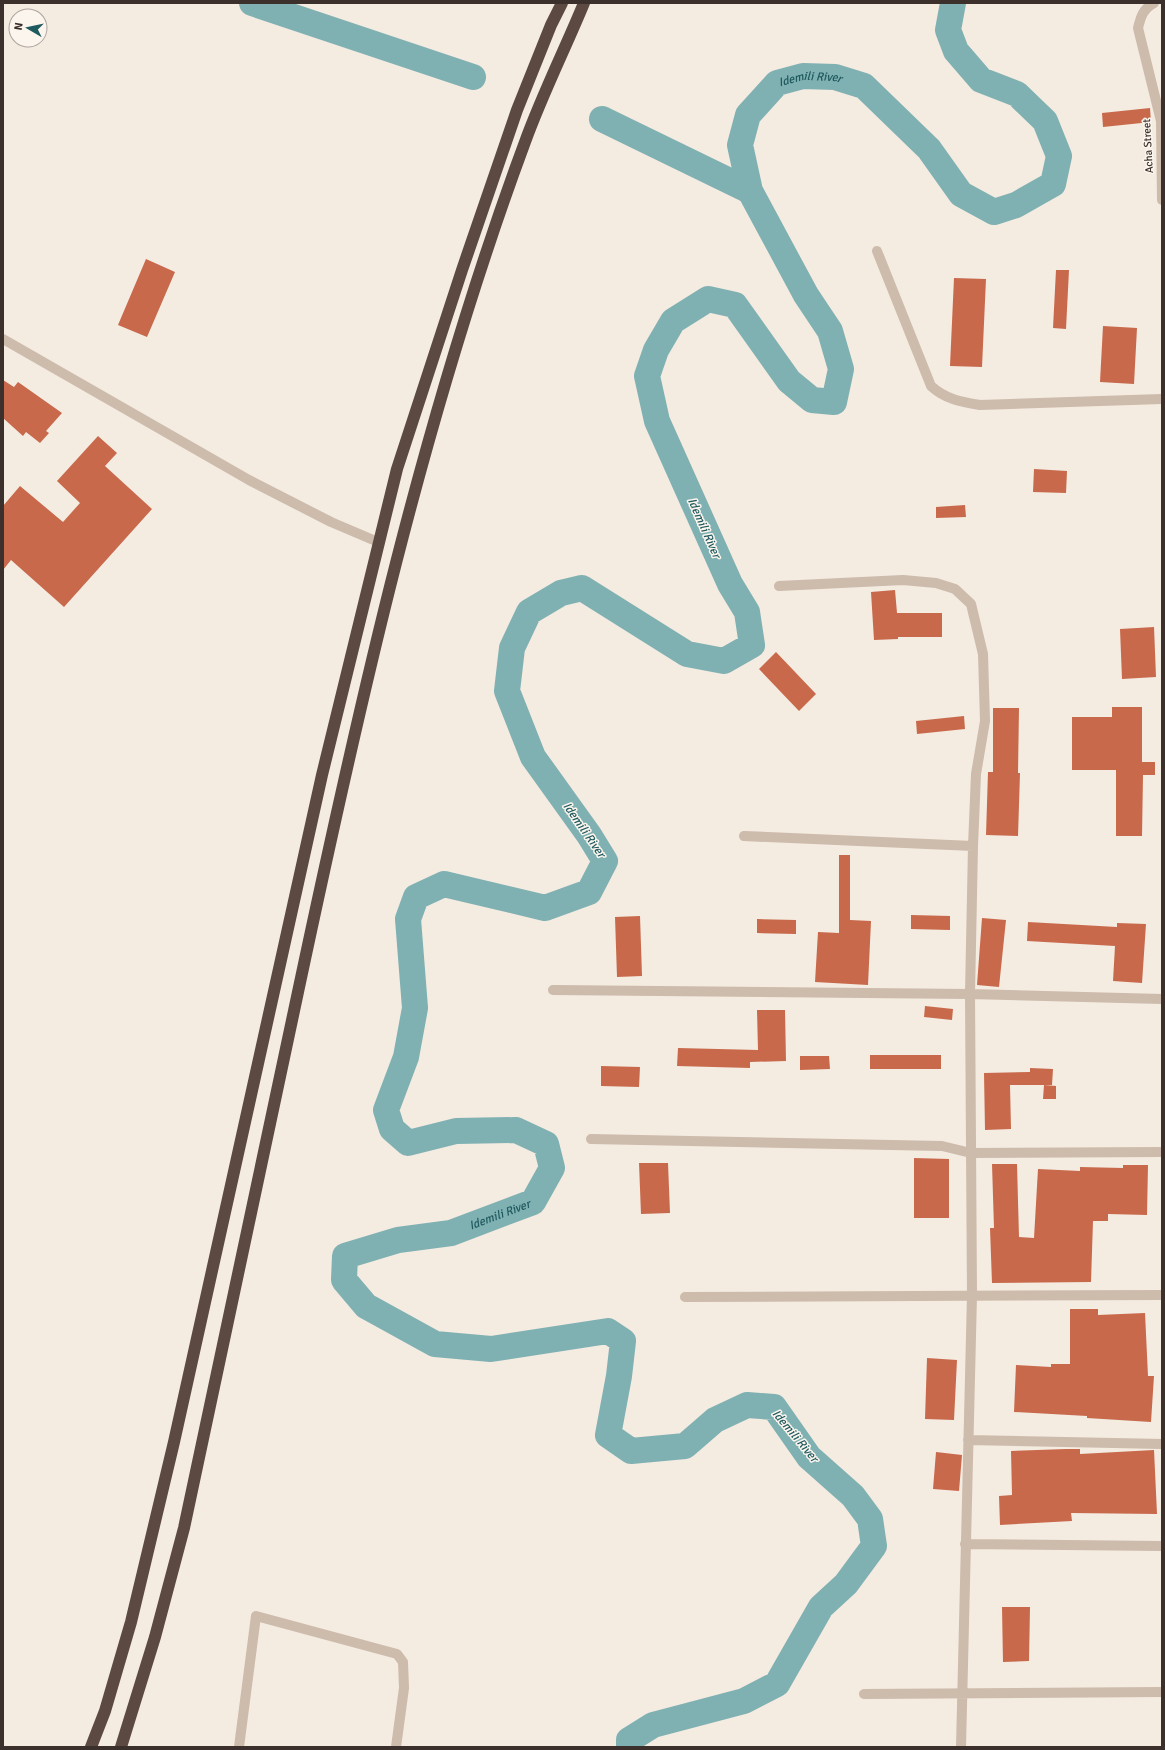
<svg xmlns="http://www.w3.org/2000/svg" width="1165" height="1750" font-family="Signika,sans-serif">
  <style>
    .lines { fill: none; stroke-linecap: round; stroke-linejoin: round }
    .river { stroke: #7fb0b2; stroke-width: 26 }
    .building { fill: #c8694b }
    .street { stroke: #cdbbac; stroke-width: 10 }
    .highway { stroke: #5c4a42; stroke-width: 12 }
    .labels { text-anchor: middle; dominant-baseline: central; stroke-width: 3; stroke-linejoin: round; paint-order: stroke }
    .street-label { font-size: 11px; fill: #3b302b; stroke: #fbf5ee }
    .water-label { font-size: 12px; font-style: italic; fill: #1f5a5e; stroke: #fbf5ee }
  </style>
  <rect width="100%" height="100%" fill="#f4ebe1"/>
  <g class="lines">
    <g class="river">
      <path d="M252,3L473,77"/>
      <path d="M602,119L750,191"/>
      <path id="s1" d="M629,1747V1740L653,1725L744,1701L777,1684L821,1607L846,1584L874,1546L870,1519L853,1496L809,1457L774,1407L747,1405L715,1420L685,1446L631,1451L608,1435L619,1376L623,1341L608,1331L491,1349L435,1344L366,1306L344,1280L345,1256L398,1240L451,1233L533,1202L552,1168L546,1144L516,1130L456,1131L408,1143L392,1129L386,1110L406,1057L415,1008L408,919L416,897L444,884L545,908L589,892L605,861L589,835L533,757L507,691L512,648L529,612L561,593L582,588L687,654L724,661L752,645L747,612L730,584L657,421L647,376L656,350L673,321L708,299L735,305L789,381L812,400L834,402L841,369L830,331L806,295L750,191L740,145L748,115L777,83L803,76L835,77L864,86L929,149L961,194L994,212L1016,205L1053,184L1059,156L1045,121L1017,94L981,80L956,51L948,30L953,3"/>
    </g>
  </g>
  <path class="building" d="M1150,108L1151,122L1103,127L1102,113Z
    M146,259L175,272L147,337L118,325Z
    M1056,270H1069L1066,329L1053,328Z
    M954,278L986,279L982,367L950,366Z
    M1103,326L1137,328L1134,384L1100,382Z
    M3,380L14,387L18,382L62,413L46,431L49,433L40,443L26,432L23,436L3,418Z
    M98,436L117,453L105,466L152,509L64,607L11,560L3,570V506L20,486L63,522L80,503L57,481Z
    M1034,469L1067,471L1066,493L1033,492Z
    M965,505L966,517L936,518V507Z
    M895,590L897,613H942V637H898V639L874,640L871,592Z
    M1154,627L1156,677L1122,679L1120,629Z
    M776,652L816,694L799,711L759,669Z
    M1112,707H1142V762H1155V775H1143L1142,836H1116V770H1072V717H1112Z
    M993,708H1019L1018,773H1020L1018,836L986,835L988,772H993Z
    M964,716L965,729L917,734L916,721Z
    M839,855H850V920L871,921L868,985L815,982L818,932L839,933Z
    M911,915L950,916V930L911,929Z
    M640,916L642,976L617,977L615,917Z
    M982,918L1006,920L999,987L977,985Z
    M757,919L796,920V934L757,933Z
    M1028,922L1117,927V923L1146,924L1142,983L1113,981L1115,946L1027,941Z
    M925,1006L953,1009L952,1020L924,1017Z
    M757,1010H785L786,1061L750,1062V1068L677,1066L678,1048L758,1050Z
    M870,1055H941V1069H870Z
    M800,1056H829L830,1069L800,1070Z
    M601,1066L640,1067L639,1087L601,1086Z
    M1030,1068L1053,1069L1052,1085H1010L1011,1129L985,1130L984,1073L1030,1072Z
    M1044,1085L1056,1086V1099H1043Z
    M914,1158L949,1159V1218H914Z
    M639,1163H668L670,1213L641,1214Z
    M992,1164H1017L1019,1237L1034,1238L1038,1169L1080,1171V1167L1123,1168V1165H1148L1147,1215L1108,1214V1221H1093L1091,1282L992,1283L990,1228H994Z
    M1070,1309H1098V1315L1145,1313L1148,1376H1154L1151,1422L1087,1418V1416L1014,1412L1016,1365L1051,1367V1364H1070Z
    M927,1358L957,1360L954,1420L925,1419Z
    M1066,1449H1080V1454L1154,1450L1157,1514L1071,1513L1072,1521L1000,1525L999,1496L1012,1495L1011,1451Z
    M936,1452L962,1455L959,1491L933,1489Z
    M1002,1607H1030L1029,1661L1003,1662Z"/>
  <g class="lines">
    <path class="street" d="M1154,3C1143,9 1141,16 1138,28L1161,121L1162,200
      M877,251L931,386C945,399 961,402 980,405L1162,399
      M3,339L249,480L331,522L378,542
      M779,586L903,580L936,583L955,589L971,604L983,654L985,721L976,774L973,846L970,994L972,1295L961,1747
      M744,836L973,846
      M553,990L970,994L1162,999
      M591,1139L942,1146L971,1153L1162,1152
      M685,1297L1162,1295
      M968,1440L1162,1444
      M965,1544L1162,1546
      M864,1694L1162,1692
      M239,1747L256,1616L397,1654L403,1662L404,1688L396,1747"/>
    <path class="highway" d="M91,1747L105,1711L131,1622L174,1442L322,775L397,469L462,270L517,110L551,25L562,3
      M121,1747L155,1637L184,1528C222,1349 260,1170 298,992C359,705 423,417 525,142C542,95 565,49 584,3"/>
  </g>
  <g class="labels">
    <g class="street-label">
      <text transform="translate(1148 146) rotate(-93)">Acha Street</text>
    </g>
    <g class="water-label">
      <text stroke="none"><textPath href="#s1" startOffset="3490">Idemili River</textPath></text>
      <text transform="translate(704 528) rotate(66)">Idemili River</text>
      <text transform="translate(584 830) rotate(55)">Idemili River</text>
      <text stroke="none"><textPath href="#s1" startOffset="1282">Idemili River</textPath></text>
      <text transform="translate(795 1436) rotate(50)">Idemili River</text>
    </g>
  </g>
  <rect width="1165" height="1750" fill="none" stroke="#3b302b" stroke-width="8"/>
  <g transform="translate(28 28) rotate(279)"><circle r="19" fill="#fbf5ee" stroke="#aea6a0"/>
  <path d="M0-3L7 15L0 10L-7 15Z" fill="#1f5a5e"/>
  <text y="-6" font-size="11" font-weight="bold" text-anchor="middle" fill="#3b302b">N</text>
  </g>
</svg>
